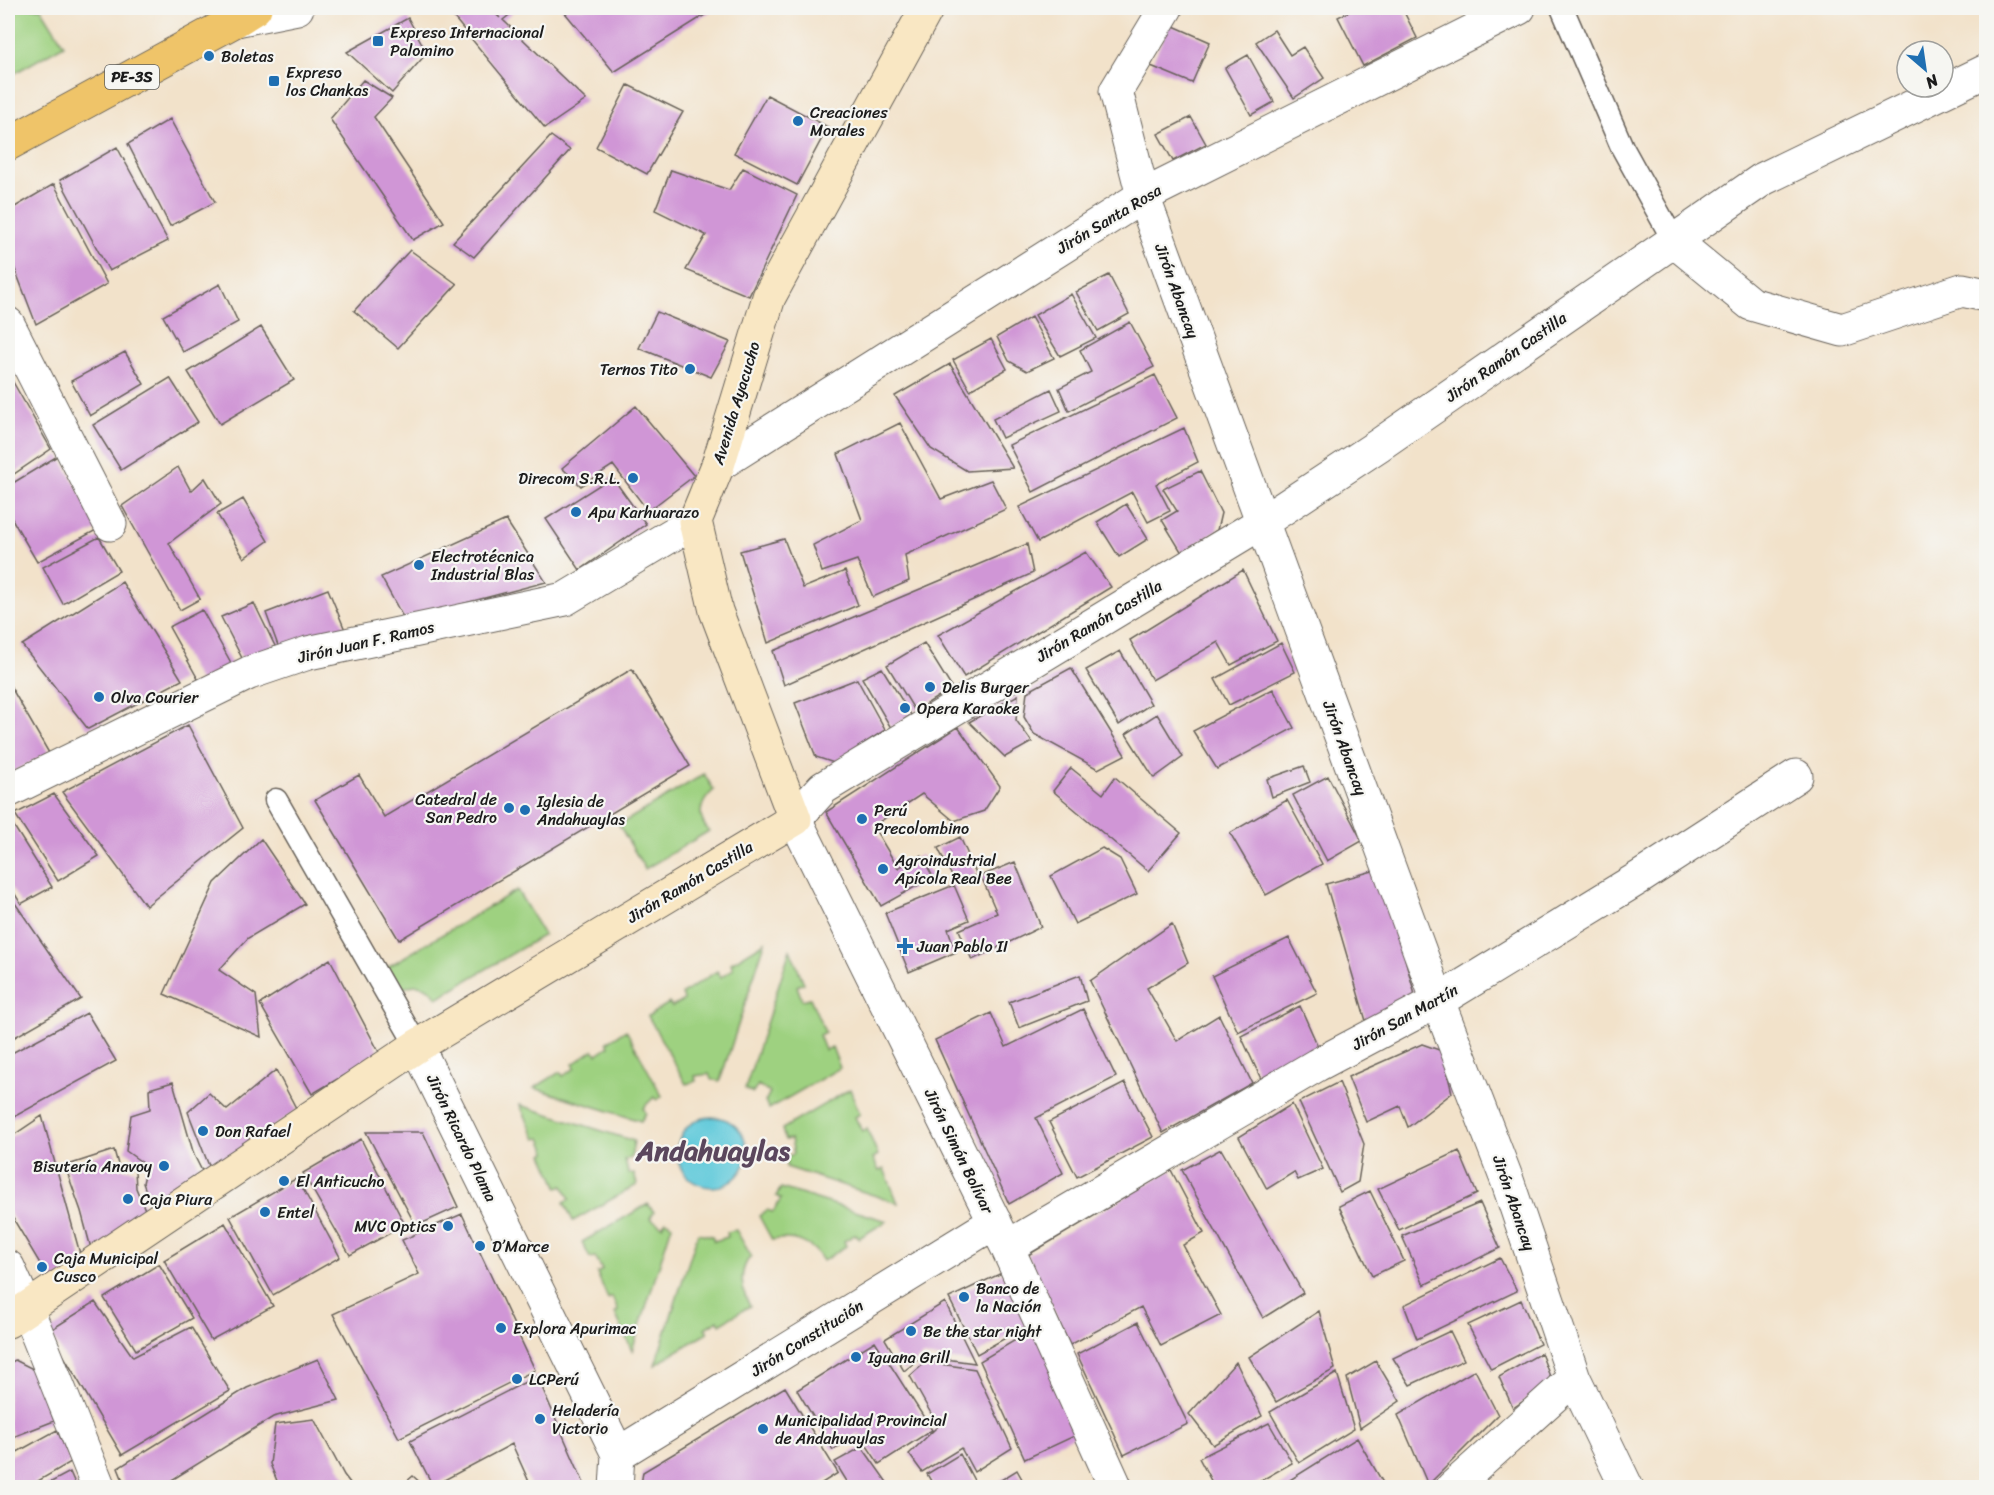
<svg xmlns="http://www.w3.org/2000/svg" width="1994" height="1495" font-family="Sriracha,sans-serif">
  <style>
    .green { fill: #9ed180; stroke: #5d764e; stroke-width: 1.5 }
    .water { fill: #5fc9da; stroke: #3e727b; stroke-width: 1.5 }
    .building { fill: #d096d6 }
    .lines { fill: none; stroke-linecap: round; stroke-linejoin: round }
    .lane-casing { stroke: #676159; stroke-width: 25 }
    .street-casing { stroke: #676159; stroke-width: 35 }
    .secondary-casing { stroke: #676159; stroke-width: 35 }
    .highway-casing { stroke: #676159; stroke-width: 35 }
    .lane { stroke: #fff; stroke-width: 22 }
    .street { stroke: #fff; stroke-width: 33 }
    .secondary { stroke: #f9e7c3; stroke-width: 33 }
    .highway { stroke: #efc469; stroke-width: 33 }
    .poi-dot { fill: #1f6fb2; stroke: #f6f6f2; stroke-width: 2 }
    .labels { text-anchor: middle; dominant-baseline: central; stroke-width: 4.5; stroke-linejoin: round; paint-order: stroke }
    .shield { fill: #f6f6f2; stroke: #5d5d5c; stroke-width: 1.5 }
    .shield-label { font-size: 15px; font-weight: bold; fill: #1c1c1c }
    .poi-label { font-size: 16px; fill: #1c1c1c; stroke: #f6f6f2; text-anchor: start }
    .street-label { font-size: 16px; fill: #1c1c1c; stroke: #f6f6f2 }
    .town-label { font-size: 28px; font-weight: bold; fill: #5b475d; stroke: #f6f6f2 }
  </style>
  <rect width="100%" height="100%" fill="#f6f6f2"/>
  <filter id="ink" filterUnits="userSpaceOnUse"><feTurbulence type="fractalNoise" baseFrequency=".0167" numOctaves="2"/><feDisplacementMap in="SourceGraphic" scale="12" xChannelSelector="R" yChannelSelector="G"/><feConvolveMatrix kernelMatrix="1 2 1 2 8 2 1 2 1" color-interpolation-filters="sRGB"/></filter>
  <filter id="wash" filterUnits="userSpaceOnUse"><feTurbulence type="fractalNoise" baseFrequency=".008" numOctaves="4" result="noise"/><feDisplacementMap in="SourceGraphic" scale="24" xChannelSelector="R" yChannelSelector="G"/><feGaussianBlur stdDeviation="1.35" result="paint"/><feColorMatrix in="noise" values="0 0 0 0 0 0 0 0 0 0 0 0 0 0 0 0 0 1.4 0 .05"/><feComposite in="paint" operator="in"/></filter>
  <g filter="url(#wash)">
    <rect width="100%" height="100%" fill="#f2e2ca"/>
    <path class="green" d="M8,8H41L64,45L8,77Z
      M704,774L714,790C700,802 696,817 709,831L645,869L619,825Z
      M517,890L544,935L437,998C428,982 411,982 398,992L384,969Z
      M765,942L720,1081L711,1079L709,1074L695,1076L696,1081L686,1084L648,1016L669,1003L672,1007L684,1000L682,994L717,971L721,977L733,969L731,963Z
      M790,950L804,983L797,986L802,1000L810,998L825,1032L819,1035L825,1050L832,1047L840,1068L769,1109L765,1102L770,1092L758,1085L753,1093L745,1089Z
      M626,1030L662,1096L657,1100L654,1097L643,1108L646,1113L641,1121L534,1088L560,1072L563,1076L575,1068L573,1064L593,1050L597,1054L609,1046L607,1042Z
      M850,1089L860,1114L855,1117L862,1131L867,1129L878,1155L873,1158L879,1171L884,1169L898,1203L786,1167L787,1156L794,1154L791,1139L785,1140L782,1129Z
      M520,1105L634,1141L631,1158L625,1159L628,1174L634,1173L637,1185L573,1221L564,1202L570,1199L563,1186L558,1188L543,1154L547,1152L541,1138L536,1139Z
      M781,1188L887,1221L859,1238L856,1234L844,1241L846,1246L823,1261C813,1242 792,1236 772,1240L759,1216L767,1210L773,1212L781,1199L776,1196Z
      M648,1204L654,1212L650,1218L662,1226L666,1221L672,1225L632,1351L615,1313L618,1311L612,1297L608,1299L597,1273L602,1270L595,1257L590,1258L582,1242Z
      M736,1230L751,1256C738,1271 741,1290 750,1306L720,1324L718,1320L705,1328L708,1332L655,1365L698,1233L712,1236L714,1241L728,1237L727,1232Z"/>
    <path class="water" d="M677 1152a35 35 0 1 1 70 0a35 35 0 1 1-70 0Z"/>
    <g id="blocks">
      <path class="building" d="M446,8H489L500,18L491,8H518L503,20L586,100L545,128Z
        M561,8H716L614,72Z
        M1356,8H1402L1417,38L1363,66L1338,17Z
        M408,18L427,53L392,93L347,52Z
        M1169,24L1210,42L1192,83L1151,66Z
        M1274,30L1290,55L1303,47L1324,78L1294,98L1256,42Z
        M1248,55L1274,102L1251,115L1225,68Z
        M363,80L392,98L374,117L444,222L413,240L330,119Z
        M628,85L683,112L647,174L596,147Z
        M767,95L828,127L797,185L734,153Z
        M1191,117L1206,144L1173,161L1158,134Z
        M170,119L215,202L170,226L128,144Z
        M551,136L570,150L474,257L453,242Z
        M117,147L168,241L109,271L60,180Z
        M743,168L797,195L749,296L686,270L706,235L655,210L671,170L729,190Z
        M54,184L107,284L36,324L8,251V211Z
        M410,250L457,284L398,348L354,311Z
        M1109,275L1129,314L1098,331L1076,292Z
        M220,284L238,322L183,352L163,316Z
        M1071,294L1096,338L1060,356L1035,315Z
        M657,312L730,342L711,377L639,348Z
        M1031,317L1054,358L1027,371L1009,361L997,337Z
        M1130,322L1154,367L1069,411L1059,388L1091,372L1080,350Z
        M261,327L294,380L220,424L188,372Z
        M991,339L1007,369L970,390L953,360Z
        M125,352L144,384L90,416L71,381Z
        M950,364L1013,468L967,471L931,449L895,396Z
        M1155,375L1177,418L1033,492L1009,445Z
        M170,378L198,422L121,470L93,425Z
        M13,382L51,449L8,478V385Z
        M1051,389L1061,411L1002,438L993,419Z
        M636,406L694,476L648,511L613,465L581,486L562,468Z
        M900,423L941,499L991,480L1006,509L905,555L909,581L873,597L857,560L822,572L813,545L862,520L838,454Z
        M1184,428L1198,462L1156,484L1170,511L1148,522L1132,492L1038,542L1019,507Z
        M59,455L100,528L37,562L8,512V486Z
        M178,467L191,491L205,478L221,504L169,543L200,599L180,610L122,506Z
        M1200,471L1221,513L1217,530L1182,553L1162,520L1177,511L1163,489Z
        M612,477L646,524L580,570L546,519Z
        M243,499L268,541L244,558L217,514Z
        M1126,504L1148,539L1119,557L1097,522Z
        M506,520L546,582L404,619L381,577Z
        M99,537L119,571L63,604L43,567Z
        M784,539L803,588L845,571L858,605L768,643L740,551Z
        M1027,544L1033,573L784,685L773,651Z
        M1086,552L1111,587L964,677L938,635Z
        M1243,570L1277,641L1231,665L1218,642L1152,680L1130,640Z
        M122,582L182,680L88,729L22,645Z
        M328,589L345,630L280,651L266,613Z
        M254,603L275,646L243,660L221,617Z
        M202,610L235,670L203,688L169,627Z
        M924,643L952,688L915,711L887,665Z
        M1281,643L1295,672L1229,705L1215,679Z
        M1120,651L1151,704L1119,725L1086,670Z
        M882,668L911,715L891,728L862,678Z
        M1071,668L1125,755L1098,769L1034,734L1024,717L1027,692Z
        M632,669L690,766L399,940L315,800L359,775L384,817Z
        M857,679L885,730L834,763L816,757L795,703Z
        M8,682L49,753L8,774Z
        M1273,689L1294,728L1217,769L1193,731Z
        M1018,695L1016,720L1032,742L1005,757L969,722Z
        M1157,714L1183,757L1154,778L1126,734Z
        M188,725L243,828L146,906L62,792Z
        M958,727L1000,786L984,811L954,821L922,794L873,826L898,868L921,855L933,877L881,906L826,812Z
        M1304,766L1310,782L1272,797L1267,779Z
        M1071,768L1103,794L1115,777L1181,833L1148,871L1053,791Z
        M1328,776L1362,841L1327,861L1293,795Z
        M54,794L99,856L58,881L15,814Z
        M1287,800L1322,864L1266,895L1230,833Z
        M10,820L52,887L21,904L8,883V821Z
        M960,837L977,875L955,882L938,848Z
        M261,839L305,904L248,938L219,970L256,995L261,1037L164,994L215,883Z
        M1102,848L1120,859L1137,894L1075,924L1051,876Z
        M1015,862L1041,927L972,960L959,930L997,913L981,876Z
        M1380,869L1417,1002L1366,1021L1326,884Z
        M954,885L969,920L948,929L956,952L909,972L885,913Z
        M8,893L81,999L8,1041Z
        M1172,924L1188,963L1147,988L1177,1041L1219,1015L1252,1083L1163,1133L1090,981Z
        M1289,938L1317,993L1238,1032L1212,976Z
        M330,959L380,1054L312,1094L260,1004Z
        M1080,975L1087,1001L1019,1028L1009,1002Z
        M1300,1006L1320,1051L1262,1081L1241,1036Z
        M1083,1009L1116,1077L1036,1118L1063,1173L1009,1204L935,1040L991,1013L1006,1047Z
        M87,1013L116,1061L8,1120V1055Z
        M1422,1044L1442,1051L1452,1093L1408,1127L1400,1106L1366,1122L1348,1077Z
        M276,1070L297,1110L211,1171L188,1112L209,1093L227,1110Z
        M173,1082L194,1155L203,1173L153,1210L143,1183L147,1166L126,1151L131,1115L150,1109L149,1089Z
        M1339,1082L1364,1144L1358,1182L1340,1192L1299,1102Z
        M1125,1083L1153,1137L1077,1177L1049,1122Z
        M1292,1104L1323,1169L1298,1180L1294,1172L1267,1189L1239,1137Z
        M42,1116L82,1261L51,1282L8,1210V1139Z
        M366,1132H423L458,1207L416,1226Z
        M361,1139L405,1225L350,1255L303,1173Z
        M1221,1149L1303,1293L1263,1318L1182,1170Z
        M114,1150L119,1168L135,1170L136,1188L148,1217L92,1252L81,1211L65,1166Z
        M1459,1151L1477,1194L1399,1230L1378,1189Z
        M1171,1170L1204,1233L1183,1245L1221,1315L1161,1346L1141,1307L1070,1345L1028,1255Z
        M297,1178L340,1257L273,1295L230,1217Z
        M1370,1191L1404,1261L1372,1276L1339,1206Z
        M1480,1203L1500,1248L1424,1285L1402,1236Z
        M462,1214L535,1370L399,1438L333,1314L419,1274L402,1240Z
        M225,1223L273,1306L211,1340L164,1260Z
        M1500,1258L1517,1291L1417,1339L1404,1305Z
        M159,1264L192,1318L136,1350L104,1298Z
        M1008,1270L1034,1322L977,1354L949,1298Z
        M1521,1300L1540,1344L1491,1369L1468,1325Z
        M95,1302L133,1357L191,1327L230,1391L122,1455L49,1331Z
        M945,1302L975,1363L923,1356L904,1371L885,1339Z
        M1319,1311L1335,1369L1276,1402L1249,1357Z
        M1138,1322L1188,1424L1124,1455L1077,1354Z
        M1036,1328L1083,1432L1025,1459L980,1361Z
        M1450,1331L1464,1360L1410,1385L1393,1358Z
        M875,1341L932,1430L879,1464L859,1434L833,1450L797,1390Z
        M1541,1353L1552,1382L1513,1408L1499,1377Z
        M318,1359L339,1400L273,1417L159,1488H126L118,1468L247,1388Z
        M15,1360L35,1370L54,1421L13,1437L8,1424V1364Z
        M1376,1361L1400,1401L1360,1428L1347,1378Z
        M926,1362L975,1369L1012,1448L974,1472L961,1448L922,1472L909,1454L938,1426L910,1376Z
        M1236,1362L1262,1416L1213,1445L1189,1414Z
        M1475,1370L1498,1415L1428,1485L1398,1415Z
        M1337,1373L1354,1429L1299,1463L1270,1412Z
        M537,1376L586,1488H523L530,1484L512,1444L433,1486L410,1441Z
        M785,1387L838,1473L814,1488H642L641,1485L643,1472Z
        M314,1419L344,1475L354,1488H280L270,1464L275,1424Z
        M1269,1423L1292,1463L1248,1488H1215L1199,1458Z
        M57,1430L71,1462L26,1488H8V1457Z
        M1357,1438L1386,1488H1277Z
        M862,1447L891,1488H851L835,1462Z
        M960,1454L978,1488H935L927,1474Z
        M1017,1470L1027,1488H988Z
        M70,1472L77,1488H40Z
        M413,1476L426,1488H399Z"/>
    </g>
  </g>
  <g filter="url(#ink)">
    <use href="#blocks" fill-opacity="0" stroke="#676159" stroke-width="1.5"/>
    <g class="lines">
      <g class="lane-casing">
        <path id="lane" d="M1562,8L1622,147L1674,241
          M276,800L417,1046"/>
      </g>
      <g class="street-casing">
        <path id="street" d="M1166,8L1116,91L1143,196L1438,1001L1507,1180L1574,1378L1627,1488
          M236,20L297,8
          M1674,241L1751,304L1842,330L1962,290L1986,295
          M8,324L110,524
          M718,465L1143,196L1519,8
          M8,791L249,673L308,653L565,599L695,521
          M417,1046L618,1454L616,1488
          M1007,1247L1317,1065L1438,1001L1642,876L1796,776
          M8,1267L27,1309L99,1488
          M618,1454L995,1222
          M1116,1488L1007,1247L795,819L823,788L1261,523L1379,445L1763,179L1986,71
          M1452,1488L1574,1378"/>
      </g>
      <g class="secondary-casing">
        <path id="secondary" d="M8,1321L417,1046L795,819L716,611L695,521L718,465L769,297L927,8"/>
      </g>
      <g class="highway-casing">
        <path id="highway" d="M8,144L236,20L255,8"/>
      </g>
      <use href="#lane" class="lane"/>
      <use href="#street" class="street"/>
      <use href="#secondary" class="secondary"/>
      <use href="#highway" class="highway"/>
    </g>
  </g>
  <g class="poi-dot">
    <rect x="372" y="35" width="12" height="12" rx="3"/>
    <circle cx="209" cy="56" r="6"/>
    <rect x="268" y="75" width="12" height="12" rx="3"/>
    <circle cx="798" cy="121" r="6"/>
    <circle cx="690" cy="369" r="6"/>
    <circle cx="633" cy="478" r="6"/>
    <circle cx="576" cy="512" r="6"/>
    <circle cx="419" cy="565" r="6"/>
    <circle cx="930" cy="687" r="6"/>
    <circle cx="99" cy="697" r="6"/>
    <circle cx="905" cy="708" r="6"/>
    <circle cx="509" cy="808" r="6"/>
    <circle cx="525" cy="810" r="6"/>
    <circle cx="862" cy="819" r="6"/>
    <circle cx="883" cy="869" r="6"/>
    <path d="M902 937h6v6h6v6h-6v6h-6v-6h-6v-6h6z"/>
    <circle cx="203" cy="1131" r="6"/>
    <circle cx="164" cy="1166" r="6"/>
    <circle cx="284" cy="1181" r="6"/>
    <circle cx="128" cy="1199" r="6"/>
    <circle cx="265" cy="1212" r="6"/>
    <circle cx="448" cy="1226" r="6"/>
    <circle cx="480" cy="1246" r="6"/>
    <circle cx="42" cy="1267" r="6"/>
    <circle cx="964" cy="1297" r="6"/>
    <circle cx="501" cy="1328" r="6"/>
    <circle cx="911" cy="1331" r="6"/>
    <circle cx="856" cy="1357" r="6"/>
    <circle cx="517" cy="1379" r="6"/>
    <circle cx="540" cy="1419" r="6"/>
    <circle cx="763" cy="1429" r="6"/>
  </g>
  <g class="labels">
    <rect class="shield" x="105" y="65" width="54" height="24" rx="4.5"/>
    <g class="shield-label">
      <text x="132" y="77">PE-3S</text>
    </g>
    <g class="poi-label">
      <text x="390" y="32">Expreso Internacional<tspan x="390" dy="18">Palomino</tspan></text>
      <text x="221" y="56">Boletas</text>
      <text x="286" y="72">Expreso<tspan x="286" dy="18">los Chankas</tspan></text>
      <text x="810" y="112">Creaciones<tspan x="810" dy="18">Morales</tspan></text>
      <text x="678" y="369" text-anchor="end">Ternos Tito</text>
      <text x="621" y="478" text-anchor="end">Direcom S.R.L.</text>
      <text x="588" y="512">Apu Karhuarazo</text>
      <text x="431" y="556">Electrotécnica<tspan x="431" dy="18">Industrial Blas</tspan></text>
      <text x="942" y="687">Delis Burger</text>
      <text x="111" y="697">Olva Courier</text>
      <text x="917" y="708">Opera Karaoke</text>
      <text x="497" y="799" text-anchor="end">Catedral de<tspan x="497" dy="18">San Pedro</tspan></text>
      <text x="537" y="801">Iglesia de<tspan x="537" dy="18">Andahuaylas</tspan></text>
      <text x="874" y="810">Perú<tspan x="874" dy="18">Precolombino</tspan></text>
      <text x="895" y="860">Agroindustrial<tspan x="895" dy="18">Apícola Real Bee</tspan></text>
      <text x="917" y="946">Juan Pablo II</text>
      <text x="215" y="1131">Don Rafael</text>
      <text x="152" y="1166" text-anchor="end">Bisutería Anavoy</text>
      <text x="296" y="1181">El Anticucho</text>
      <text x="140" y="1199">Caja Piura</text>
      <text x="277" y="1212">Entel</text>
      <text x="436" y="1226" text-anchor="end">MVC Optics</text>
      <text x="492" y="1246">D’Marce</text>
      <text x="54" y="1258">Caja Municipal<tspan x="54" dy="18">Cusco</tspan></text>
      <text x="976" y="1288">Banco de<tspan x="976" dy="18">la Nación</tspan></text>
      <text x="513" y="1328">Explora Apurimac</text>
      <text x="923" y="1331">Be the star night</text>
      <text x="868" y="1357">Iguana Grill</text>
      <text x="529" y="1379">LCPerú</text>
      <text x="552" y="1410">Heladería<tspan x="552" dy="18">Victorio</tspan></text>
      <text x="775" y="1420">Municipalidad Provincial<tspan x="775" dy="18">de Andahuaylas</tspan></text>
    </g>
    <g class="street-label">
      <text transform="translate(1109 219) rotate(-31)">Jirón Santa Rosa</text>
      <text transform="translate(1177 291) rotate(70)">Jirón Abancay</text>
      <text transform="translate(1506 357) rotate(-35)">Jirón Ramón Castilla</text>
      <text transform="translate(736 403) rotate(-73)">Avenida Ayacucho</text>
      <text transform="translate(1099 621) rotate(-31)">Jirón Ramón Castilla</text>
      <text transform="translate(366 642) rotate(-13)">Jirón Juan F. Ramos</text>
      <text transform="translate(1345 748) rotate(70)">Jirón Abancay</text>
      <text transform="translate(690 882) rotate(-31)">Jirón Ramón Castilla</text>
      <text transform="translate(1405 1017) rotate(-29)">Jirón San Martín</text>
      <text transform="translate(462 1138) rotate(64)">Jirón Ricardo Plama</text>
      <text transform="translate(959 1151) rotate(64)">Jirón Simón Bolívar</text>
      <text transform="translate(1514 1203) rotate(71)">Jirón Abancay</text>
      <text transform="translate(807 1338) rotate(-32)">Jirón Constitución</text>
    </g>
    <g class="town-label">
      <text x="713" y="1150">Andahuaylas</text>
    </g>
  </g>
  <rect width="1994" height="1495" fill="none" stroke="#f6f6f2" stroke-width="30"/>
  <g transform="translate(1925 69) rotate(151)"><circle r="28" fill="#f6f6f2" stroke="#9f9f9c" stroke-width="1.5"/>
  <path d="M0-4.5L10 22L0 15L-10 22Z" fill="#1f6fb2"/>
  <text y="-9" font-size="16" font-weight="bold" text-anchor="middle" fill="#1c1c1c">N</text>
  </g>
</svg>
